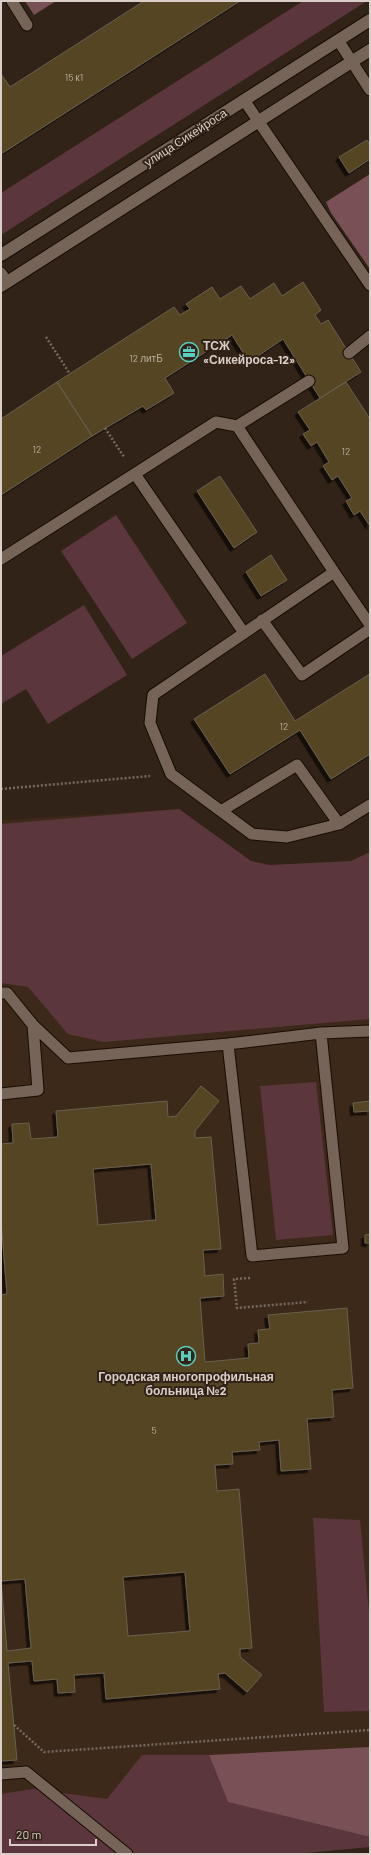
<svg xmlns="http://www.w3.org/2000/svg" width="371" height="1855" font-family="Barlow,sans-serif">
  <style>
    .built { fill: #3d2919 }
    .green { fill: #5b363c }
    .forest { fill: #785055 }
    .building { fill: #544422; stroke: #69604f; fill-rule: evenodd; filter: url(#shadow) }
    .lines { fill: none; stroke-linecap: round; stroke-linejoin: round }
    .lane-casing { stroke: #180c03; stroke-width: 13 }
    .secondary-casing { stroke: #180c03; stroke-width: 14 }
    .path { stroke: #76695f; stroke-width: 2.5; stroke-dasharray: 2 2; stroke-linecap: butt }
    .lane { stroke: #756457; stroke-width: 11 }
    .secondary { stroke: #756457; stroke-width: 12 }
    .labels { text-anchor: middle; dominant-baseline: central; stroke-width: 4; stroke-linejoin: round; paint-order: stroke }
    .number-label { font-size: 10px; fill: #b8ac9e }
    .street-label { font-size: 12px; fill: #d9cfc8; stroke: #312317 }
    .poi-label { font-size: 12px; font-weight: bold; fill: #d9cfc8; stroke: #312317; text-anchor: start }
  </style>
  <defs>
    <filter id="shadow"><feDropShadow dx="-3.5" dy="3.5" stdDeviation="0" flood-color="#0009"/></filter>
  </defs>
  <rect width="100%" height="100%" fill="#312317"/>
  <path class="built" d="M179,809L251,861L270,865L351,861L370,852V1847L298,1854H1V820Z"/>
  <path class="green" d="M303,1H367L1,235V193Z
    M116,515L187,623L132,659L61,551Z
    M84,605L127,675L48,724L26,689L1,704V656Z
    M179,809L251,861L270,865L351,861L370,852V1019L104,1042L68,1034L28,987L1,983V824Z
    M316,1082L333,1235L276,1240L260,1086Z
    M313,1518L360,1520L370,1622V1711L324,1712Z
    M142,1755H209L228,1802L370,1837V1847L294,1854H1V1794L33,1789L107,1799Z"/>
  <path class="forest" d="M25,1H56L34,15Z
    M370,174V269L331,213L326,202Z
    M370,1747V1837L228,1802L209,1755Z"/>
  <path class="building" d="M144,1H240L1,154V74L10,87Z
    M367,140L370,145V159L349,173L339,157Z
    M303,282L321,310L315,315L321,324L328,320L361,372L320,398L283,339L249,362L232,335L165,378L174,393L146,410L143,406L92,436L57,382L174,307L180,315L190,309L186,304L212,287L220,299L241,286L250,299L274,283L282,296Z
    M57,382L92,436L1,495V419Z
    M346,382L370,419V526L360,511L354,515L346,501L352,498L338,476L332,480L323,466L329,462L317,442L311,446L303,434L310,430L298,412Z
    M220,476L257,532L234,548L197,491Z
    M271,555L287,580L261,596L246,572Z
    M265,674L295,721L370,674V754L331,779L300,730L230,774L194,719Z
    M201,1086L219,1101L195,1131V1138L211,1137L221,1249L203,1250L205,1276L223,1274L224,1296L200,1298L205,1362L249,1358L248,1344L259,1343L258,1330L270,1329L268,1315L347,1308L353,1388L332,1390L334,1417L307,1419L311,1469L281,1471L279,1440L259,1442L260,1450L232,1452L233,1464L215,1465L217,1491L239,1489L252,1648L240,1649V1657L262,1675L247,1692L225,1673L218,1674L220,1689L106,1699L104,1673L74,1675L75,1692L58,1693L57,1679L34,1681L32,1661L8,1663L17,1760L1,1761V1295L7,1294L1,1220V1144L13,1143L12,1124L29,1123L31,1139L58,1137L56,1111L167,1101L168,1117L176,1116ZM151,1164L156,1220L98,1225L93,1169ZM185,1572L190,1631L128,1636L123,1577ZM25,1579L31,1648L7,1651L1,1581Z
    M370,1101V1111L354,1112L353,1103Z
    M370,1234V1243H365V1235Z"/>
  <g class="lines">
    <g class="lane-casing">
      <path id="lane" d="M12,1L27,25
        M338,40L370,90
        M244,100L370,285
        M1,273L7,282
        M349,353L370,336
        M237,426L309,381
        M135,474L244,633
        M1,559L216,422L237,426L334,572L153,695L150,723L171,774L252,834L287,837L339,824L370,805
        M334,572L370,625
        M262,620L302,675L370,629
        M221,811L297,765L339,824
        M1,993H7L33,1025L68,1058L228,1044L321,1033L370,1031
        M228,1044L252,1256L343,1248L321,1033
        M1,1094L38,1090L33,1025
        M1,1774L26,1772L127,1854"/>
    </g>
    <g class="secondary-casing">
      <path id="secondary" d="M1,255L370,20
        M1,286L370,50"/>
    </g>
    <path class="path" d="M46,337L70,374
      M105,428L124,457
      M1,789L150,776
      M250,1278L234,1279L237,1308L308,1302
      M14,1725L44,1752L370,1730
      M369,1854H370"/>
    <use href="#lane" class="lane"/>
    <use href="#secondary" class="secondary"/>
  </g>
  <defs>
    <g id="office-ring" transform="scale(1)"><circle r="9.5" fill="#312317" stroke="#5acebd" stroke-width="1.5"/><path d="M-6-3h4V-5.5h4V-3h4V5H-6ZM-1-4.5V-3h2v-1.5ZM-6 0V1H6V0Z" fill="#5acebd"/></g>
    <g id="hospital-ring" transform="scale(1)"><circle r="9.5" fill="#312317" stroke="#5acebd" stroke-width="1.5"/><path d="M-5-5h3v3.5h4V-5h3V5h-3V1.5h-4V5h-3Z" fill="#5acebd"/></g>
  </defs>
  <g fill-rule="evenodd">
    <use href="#office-ring" x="189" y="352"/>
    <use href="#hospital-ring" x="186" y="1356"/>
  </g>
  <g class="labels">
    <g class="number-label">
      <text x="74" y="77">15 к1</text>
      <text x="146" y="358">12 литБ</text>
      <text x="37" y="449">12</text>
      <text x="346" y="451">12</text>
      <text x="284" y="726">12</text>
      <text x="154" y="1430">5</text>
    </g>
    <g class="street-label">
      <text transform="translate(185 137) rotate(-33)">улица Сикейроса</text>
    </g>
    <g class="poi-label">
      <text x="203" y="345">ТСЖ<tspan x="203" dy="14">«Сикейроса-12»</tspan></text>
      <text x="186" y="1376" text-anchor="middle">Городская многопрофильная<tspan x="186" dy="14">больница №2</tspan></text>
    </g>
  </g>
  <rect width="371" height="1855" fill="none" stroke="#d9cfc8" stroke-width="4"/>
  <path d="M10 1839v6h86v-6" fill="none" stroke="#d9cfc8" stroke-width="2"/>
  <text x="16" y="1839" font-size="12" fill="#d9cfc8" stroke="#312317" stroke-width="3" paint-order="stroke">20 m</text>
</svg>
